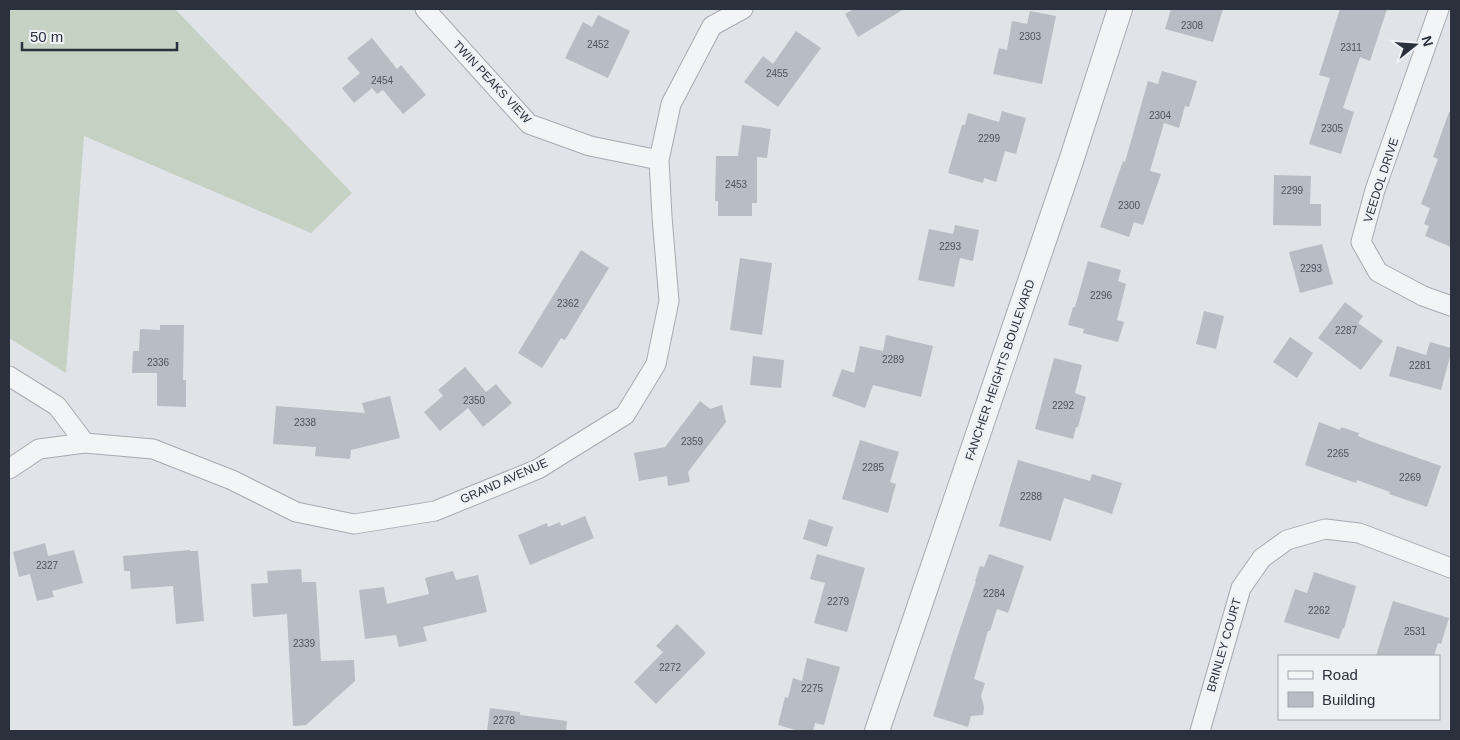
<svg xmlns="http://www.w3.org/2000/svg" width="1460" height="740" font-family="Arial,sans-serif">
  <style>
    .grass { fill: #c5d1c2 }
    .building { fill: #b8bcc4 }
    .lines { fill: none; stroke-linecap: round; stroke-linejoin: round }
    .minor-casing { stroke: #a6aab1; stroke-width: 21 }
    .tertiary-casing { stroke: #a6aab1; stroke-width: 26 }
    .minor { stroke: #f2f4f6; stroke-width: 19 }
    .tertiary { stroke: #f2f4f6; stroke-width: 24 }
    .labels { text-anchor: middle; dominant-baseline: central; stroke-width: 5; stroke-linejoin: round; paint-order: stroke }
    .number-label { font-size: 10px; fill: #4e545f }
    .street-label { font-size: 12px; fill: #2a313d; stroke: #eff2f5 }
  </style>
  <rect width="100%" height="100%" fill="#e0e3e8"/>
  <path class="grass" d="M9,9H175L352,193L311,233L84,136L66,373L9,338Z"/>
  <path class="building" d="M854,9H904L858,37L845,14Z
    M1171,9H1223L1213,42L1165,29Z
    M1340,9H1387L1370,61L1360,57L1343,108L1354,112L1341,154L1309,144L1330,78L1319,75Z
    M1030,11L1056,16L1042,84L993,74L999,48L1007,50L1012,21L1027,24Z
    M598,15L630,31L608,78L565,58L583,22L592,27Z
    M796,31L821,48L778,107L744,82L763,56L773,64Z
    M372,38L397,69L401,65L426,95L403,114L383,90L377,94L372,88L354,103L342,88L360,73L347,58Z
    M1162,71L1197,81L1189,107L1185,106L1179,128L1164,123L1150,171L1161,174L1143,225L1134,222L1129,237L1100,227L1123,161L1125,162L1148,81L1158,84Z
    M1002,111L1026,118L1016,154L1005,151L996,182L984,178L983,183L948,173L962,125H965L968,113L999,122Z
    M1449,112H1451V247L1425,236L1429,226L1424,224L1430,208L1421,204L1438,159L1433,157Z
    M742,125L771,129L767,158L757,157V203H752V216H718V201H715L716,156H738Z
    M1274,175L1311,176L1310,204H1321V226L1273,225Z
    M955,225L979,230L973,261L960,258L954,287L918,280L929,229L953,234Z
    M1322,244L1333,284L1300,293L1289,252Z
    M581,250L609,268L565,340L561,338L542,368L518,353Z
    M740,258L772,263L762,335L730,330Z
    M1088,261L1121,270L1118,281L1126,284L1117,320L1124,322L1118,342L1083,333L1084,329L1068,325L1073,307H1075Z
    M1345,302L1363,316L1358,323L1383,341L1361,370L1318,338Z
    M1204,311L1224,316L1216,349L1196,344Z
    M160,325H184L183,380H186V407L157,406V373H132L133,351H139L140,329L160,330Z
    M886,335L933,346L921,397L873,385L865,408L832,396L842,369L854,373L860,346L883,351Z
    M1290,337L1313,353L1297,378L1273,362Z
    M1430,342L1451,348V353L1441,390L1389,376L1397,346L1426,355Z
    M753,356L784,360L781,388L750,385Z
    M1054,358L1082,365L1075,393L1086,397L1078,427H1076L1073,439L1035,429Z
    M465,367L486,392L496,384L512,403L483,427L468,408L440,431L424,412L443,396L438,390Z
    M390,396L400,438L351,450L350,459L315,456L316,447L273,444L276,406L365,413L362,403Z
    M700,401L710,409L722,405L726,422L688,472L690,482L668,486L667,476L639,481L634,453L665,447Z
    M1319,422L1340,430L1341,427L1359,433L1358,436L1370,441L1441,466L1427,507L1389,494L1390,492L1357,480L1356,483L1305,465Z
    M860,440L899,452L890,482L896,484L888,513L842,499Z
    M1018,460L1090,481L1092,474L1122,483L1112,514L1064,498L1051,541L999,526Z
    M585,516L594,538L530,565L518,535L547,523L548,527L560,522L561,526Z
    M809,519L833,527L827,547L803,539Z
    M45,543L48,556L74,550L83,583L52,591L54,597L37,601L30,574L19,577L13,552Z
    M190,550V551H198L204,621L176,624L173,586L131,589L130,571H124L123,556Z
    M817,554L865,568L847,632L814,623L825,583L810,579Z
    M989,554L1024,566L1008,613L997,609L990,631H988L974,679L985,683L981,696L984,707L983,715L971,716L968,727L933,716L954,647L976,581H975L980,566L984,567Z
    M301,569L302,582H316L321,661L354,660L355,681L306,725L293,726L287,614L253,617L251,584L268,583L267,571Z
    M453,571L456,580L478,575L487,612L423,627L427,641L399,647L396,635L365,639L359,590L384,587L387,604L429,594L425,578Z
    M1314,572L1356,586L1344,629L1343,628L1339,639L1284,622L1295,589L1307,593Z
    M1393,601L1449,618L1441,644L1438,643L1434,656H1376Z
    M677,624L706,653L656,704L634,682L663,652L656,646Z
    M807,658L840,667L824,725L815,723L813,731H799L778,725L785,697L788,698L793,678L802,681Z
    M490,708L520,712V715L567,721L566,731H487Z"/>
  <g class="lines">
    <g class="minor-casing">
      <path id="minor" d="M425,9L529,124L590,146L659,160
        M1439,9L1375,190L1361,242L1378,272L1423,296L1451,306
        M9,376L57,406L85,443
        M9,469L39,449L85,443L153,449L232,480L296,512L354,524L435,511L538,469L625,415L656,364L669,301L662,217L659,160L671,104L712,26L743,9
        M1200,731L1241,588L1262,558L1287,540L1325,529L1359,533L1451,568"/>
    </g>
    <g class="tertiary-casing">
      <path id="tertiary" d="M877,731L1071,161L1120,9"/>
    </g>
    <use href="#minor" class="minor"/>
    <use href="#tertiary" class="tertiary"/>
  </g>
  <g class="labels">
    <g class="number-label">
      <text x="1192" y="25">2308</text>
      <text x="1030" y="36">2303</text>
      <text x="598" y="44">2452</text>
      <text x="1351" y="47">2311</text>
      <text x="777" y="73">2455</text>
      <text x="382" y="80">2454</text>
      <text x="1160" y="115">2304</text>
      <text x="1332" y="128">2305</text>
      <text x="989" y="138">2299</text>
      <text x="736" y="184">2453</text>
      <text x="1292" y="190">2299</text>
      <text x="1129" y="205">2300</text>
      <text x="950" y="246">2293</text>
      <text x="1311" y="268">2293</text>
      <text x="1101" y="295">2296</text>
      <text x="568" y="303">2362</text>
      <text x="1346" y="330">2287</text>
      <text x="893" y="359">2289</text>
      <text x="158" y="362">2336</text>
      <text x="1420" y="365">2281</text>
      <text x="474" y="400">2350</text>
      <text x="1063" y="405">2292</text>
      <text x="305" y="422">2338</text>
      <text x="692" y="441">2359</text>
      <text x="1338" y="453">2265</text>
      <text x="873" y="467">2285</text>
      <text x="1410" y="477">2269</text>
      <text x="1031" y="496">2288</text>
      <text x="47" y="565">2327</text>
      <text x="994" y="593">2284</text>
      <text x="838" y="601">2279</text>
      <text x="1319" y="610">2262</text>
      <text x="1415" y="631">2531</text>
      <text x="304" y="643">2339</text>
      <text x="670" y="667">2272</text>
      <text x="812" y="688">2275</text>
      <text x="504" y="720">2278</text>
    </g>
    <g class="street-label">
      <text transform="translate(492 82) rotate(47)">TWIN PEAKS VIEW</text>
      <text transform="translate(1381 180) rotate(-72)">VEEDOL DRIVE</text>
      <text transform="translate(1000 370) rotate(-71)">FANCHER HEIGHTS BOULEVARD</text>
      <text transform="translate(504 481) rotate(-24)">GRAND AVENUE</text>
      <text transform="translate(1224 645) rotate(-74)">BRINLEY COURT</text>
    </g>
  </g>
  <rect width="1460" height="740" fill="none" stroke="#2a313d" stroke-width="20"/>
  <rect x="1278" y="655" width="162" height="65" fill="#eff2f5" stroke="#a0a5ab"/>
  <rect x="1288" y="671" width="25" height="8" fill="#f2f4f6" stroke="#a0a5ab"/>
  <text x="1322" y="680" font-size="15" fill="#2a313d">Road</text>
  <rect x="1288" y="692" width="25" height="15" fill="#b8bcc4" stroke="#a0a5ab"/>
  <text x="1322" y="705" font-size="15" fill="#2a313d">Building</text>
  <g transform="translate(1415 45) rotate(73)" stroke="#eff2f5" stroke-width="4" paint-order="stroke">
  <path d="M0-4L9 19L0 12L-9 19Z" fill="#2a313d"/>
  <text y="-8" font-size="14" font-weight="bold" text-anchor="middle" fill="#2a313d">N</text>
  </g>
  <path d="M22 42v8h155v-8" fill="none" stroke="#2a313d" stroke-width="2.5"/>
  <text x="30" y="42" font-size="15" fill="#2a313d" stroke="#eff2f5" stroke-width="4" paint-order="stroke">50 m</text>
</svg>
